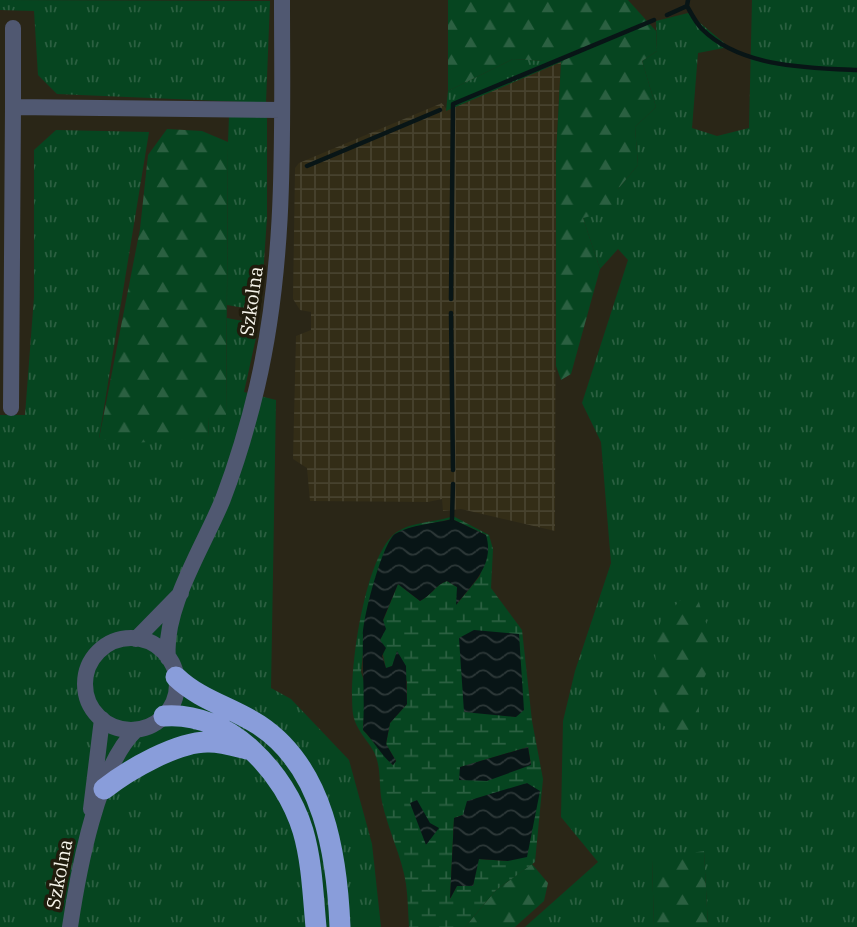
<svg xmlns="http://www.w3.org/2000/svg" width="857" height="927" font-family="'IBM Plex Serif',serif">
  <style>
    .industrial { fill: url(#industrial-grid) }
    .grass { fill: url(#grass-tufts) }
    .forest { fill: url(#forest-firs) }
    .wetland { fill: url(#wetland-marsh); fill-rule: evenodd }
    .water { fill: url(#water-waves) }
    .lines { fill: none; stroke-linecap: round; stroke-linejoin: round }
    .stream { stroke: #081516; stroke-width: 4.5 }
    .minor { stroke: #505871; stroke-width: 16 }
    .highway { stroke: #899dda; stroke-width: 21 }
    .labels { text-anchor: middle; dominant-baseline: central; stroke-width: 7; stroke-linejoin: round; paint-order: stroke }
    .street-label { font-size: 19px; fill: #f6f4ea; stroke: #201c0d }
  </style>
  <defs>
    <pattern id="industrial-grid" width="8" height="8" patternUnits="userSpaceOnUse" patternTransform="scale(1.75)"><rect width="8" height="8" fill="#332d17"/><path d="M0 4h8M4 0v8" fill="none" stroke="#47422e"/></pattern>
    <pattern id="grass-tufts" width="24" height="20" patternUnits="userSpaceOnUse" patternTransform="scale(1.75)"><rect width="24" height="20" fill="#064520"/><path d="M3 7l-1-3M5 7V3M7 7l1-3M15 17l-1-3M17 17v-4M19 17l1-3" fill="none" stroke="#2b6041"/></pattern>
    <pattern id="forest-firs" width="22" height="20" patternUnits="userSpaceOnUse" patternTransform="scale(1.75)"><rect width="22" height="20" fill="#064520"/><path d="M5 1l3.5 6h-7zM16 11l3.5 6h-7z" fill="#2b6041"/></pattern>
    <pattern id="wetland-marsh" width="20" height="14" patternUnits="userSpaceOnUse" patternTransform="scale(1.75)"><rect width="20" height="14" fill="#064520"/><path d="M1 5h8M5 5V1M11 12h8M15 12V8" fill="none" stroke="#2b6041"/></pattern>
    <pattern id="water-waves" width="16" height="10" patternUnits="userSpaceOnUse" patternTransform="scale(1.75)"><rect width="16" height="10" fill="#081516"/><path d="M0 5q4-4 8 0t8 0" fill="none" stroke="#2d3838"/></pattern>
  </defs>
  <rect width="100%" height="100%" fill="#2a2617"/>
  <path class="industrial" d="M561,62L556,155L555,531L461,509L443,511L442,499L428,502L310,501L307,468L293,459L296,336L311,330V312L300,310L293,299L295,168L299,163L442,103L447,110Z"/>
  <path class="grass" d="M0,0L270,1L266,103L57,94L38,75L34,11L0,10Z
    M752,0H857V927H708L704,852L652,860L654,927H525L598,862L561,817L563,721L575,671L611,563L601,442L582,403L628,260L618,249L600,269L583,218L618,189L638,165L635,127L656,107L642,61L657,51L656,21L688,13L729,47L698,53L692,128L717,136L749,128Z
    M513,59L561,62L446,111L448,91Z
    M267,115V218L261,303L256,310L227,305L228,142L229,116Z
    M56,130L149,132L99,438L208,437L209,417H226L227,318L253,323L257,333L244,392L276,400L271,688L291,699L349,760L372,844L381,927H0V415H25L34,297V150Z"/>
  <path class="forest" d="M448,0H628L656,31L657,51L642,61L656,107L635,127L638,165L618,189L615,210L583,218L600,269L571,374L561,380L556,366V155L561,62L513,59L448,91Z
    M167,129L202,131L228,142L226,417H209L208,437L135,443L99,439L140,229L148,155Z
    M689,591H696L703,617L711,632L712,662L699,688V732L692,741L678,736L660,723L654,637L661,621Z
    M704,851L708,927H654L652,859Z
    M532,864L548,883L544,901L515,927H465L496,890Z"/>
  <path class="wetland" d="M453,516L489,535L493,549L491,588L522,630L532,721L543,779L535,862L496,890L465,927H409C408,913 408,898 406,884C402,857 388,830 382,802C379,789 381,774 377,760C374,745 356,733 353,714C348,674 364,562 393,535C409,521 435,523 453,516ZM452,519L486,535L480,576L457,604V587L447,581C435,585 431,596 420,601L398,584L383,621L385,629L380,640L386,669L392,666L407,681V704L390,723L386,744L396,761L393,765L363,730L366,687L361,672L364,643L423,525ZM519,634L516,717L495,714ZM528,747L531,764L461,767ZM463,815L508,861L478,859L473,886H457L450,899L454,818Z"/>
  <path class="water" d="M452,519L486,535C495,565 473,583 456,605L457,587L447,581C435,585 431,596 420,601L398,584L383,620L386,629L380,640L386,648L382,656L386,668L392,666L397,651L406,666L407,704L390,723L386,744L396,761L393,765C380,754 374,741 363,730C365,698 362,667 363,635C363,617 382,544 395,534C411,524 434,524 452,519Z
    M474,630L519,634L524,710L516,717L464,712L459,638Z
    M528,747L531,765L487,781L459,780L460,767Z
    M527,783L540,791L527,857L508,861L479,859L473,886H457L450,899L454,818L463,815L467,801Z
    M417,800L430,823L439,828L426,845L410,803Z"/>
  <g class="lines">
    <path class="stream" d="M687,6C691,13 696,23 702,29C740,67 806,68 857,70
      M667,15L687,6L688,0
      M307,166L440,110
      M451,299L453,104L654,20
      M451,313L453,470
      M452,519L453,484"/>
    <path class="minor" d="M13,28V107
      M11,408L13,107L282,110
      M85 684a46 46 0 1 1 92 0a46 46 0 1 1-92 0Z
      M136,639L181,593
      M168,658C163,608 204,546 223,499C237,462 248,425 257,387C287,259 282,130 282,0
      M91,809L102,719
      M70,927C78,873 97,767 136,730"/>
    <path class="highway" d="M176,677C200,700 231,707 259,725C324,768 337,855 340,927
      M164,716C229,711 285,772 303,831C312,862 313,895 316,927
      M104,789C128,770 178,741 209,742C222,742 235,746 247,749"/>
  </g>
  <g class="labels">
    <g class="street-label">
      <text transform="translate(251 301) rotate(-82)">Szkolna</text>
      <text transform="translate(59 874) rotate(-79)">Szkolna</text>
    </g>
  </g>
</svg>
